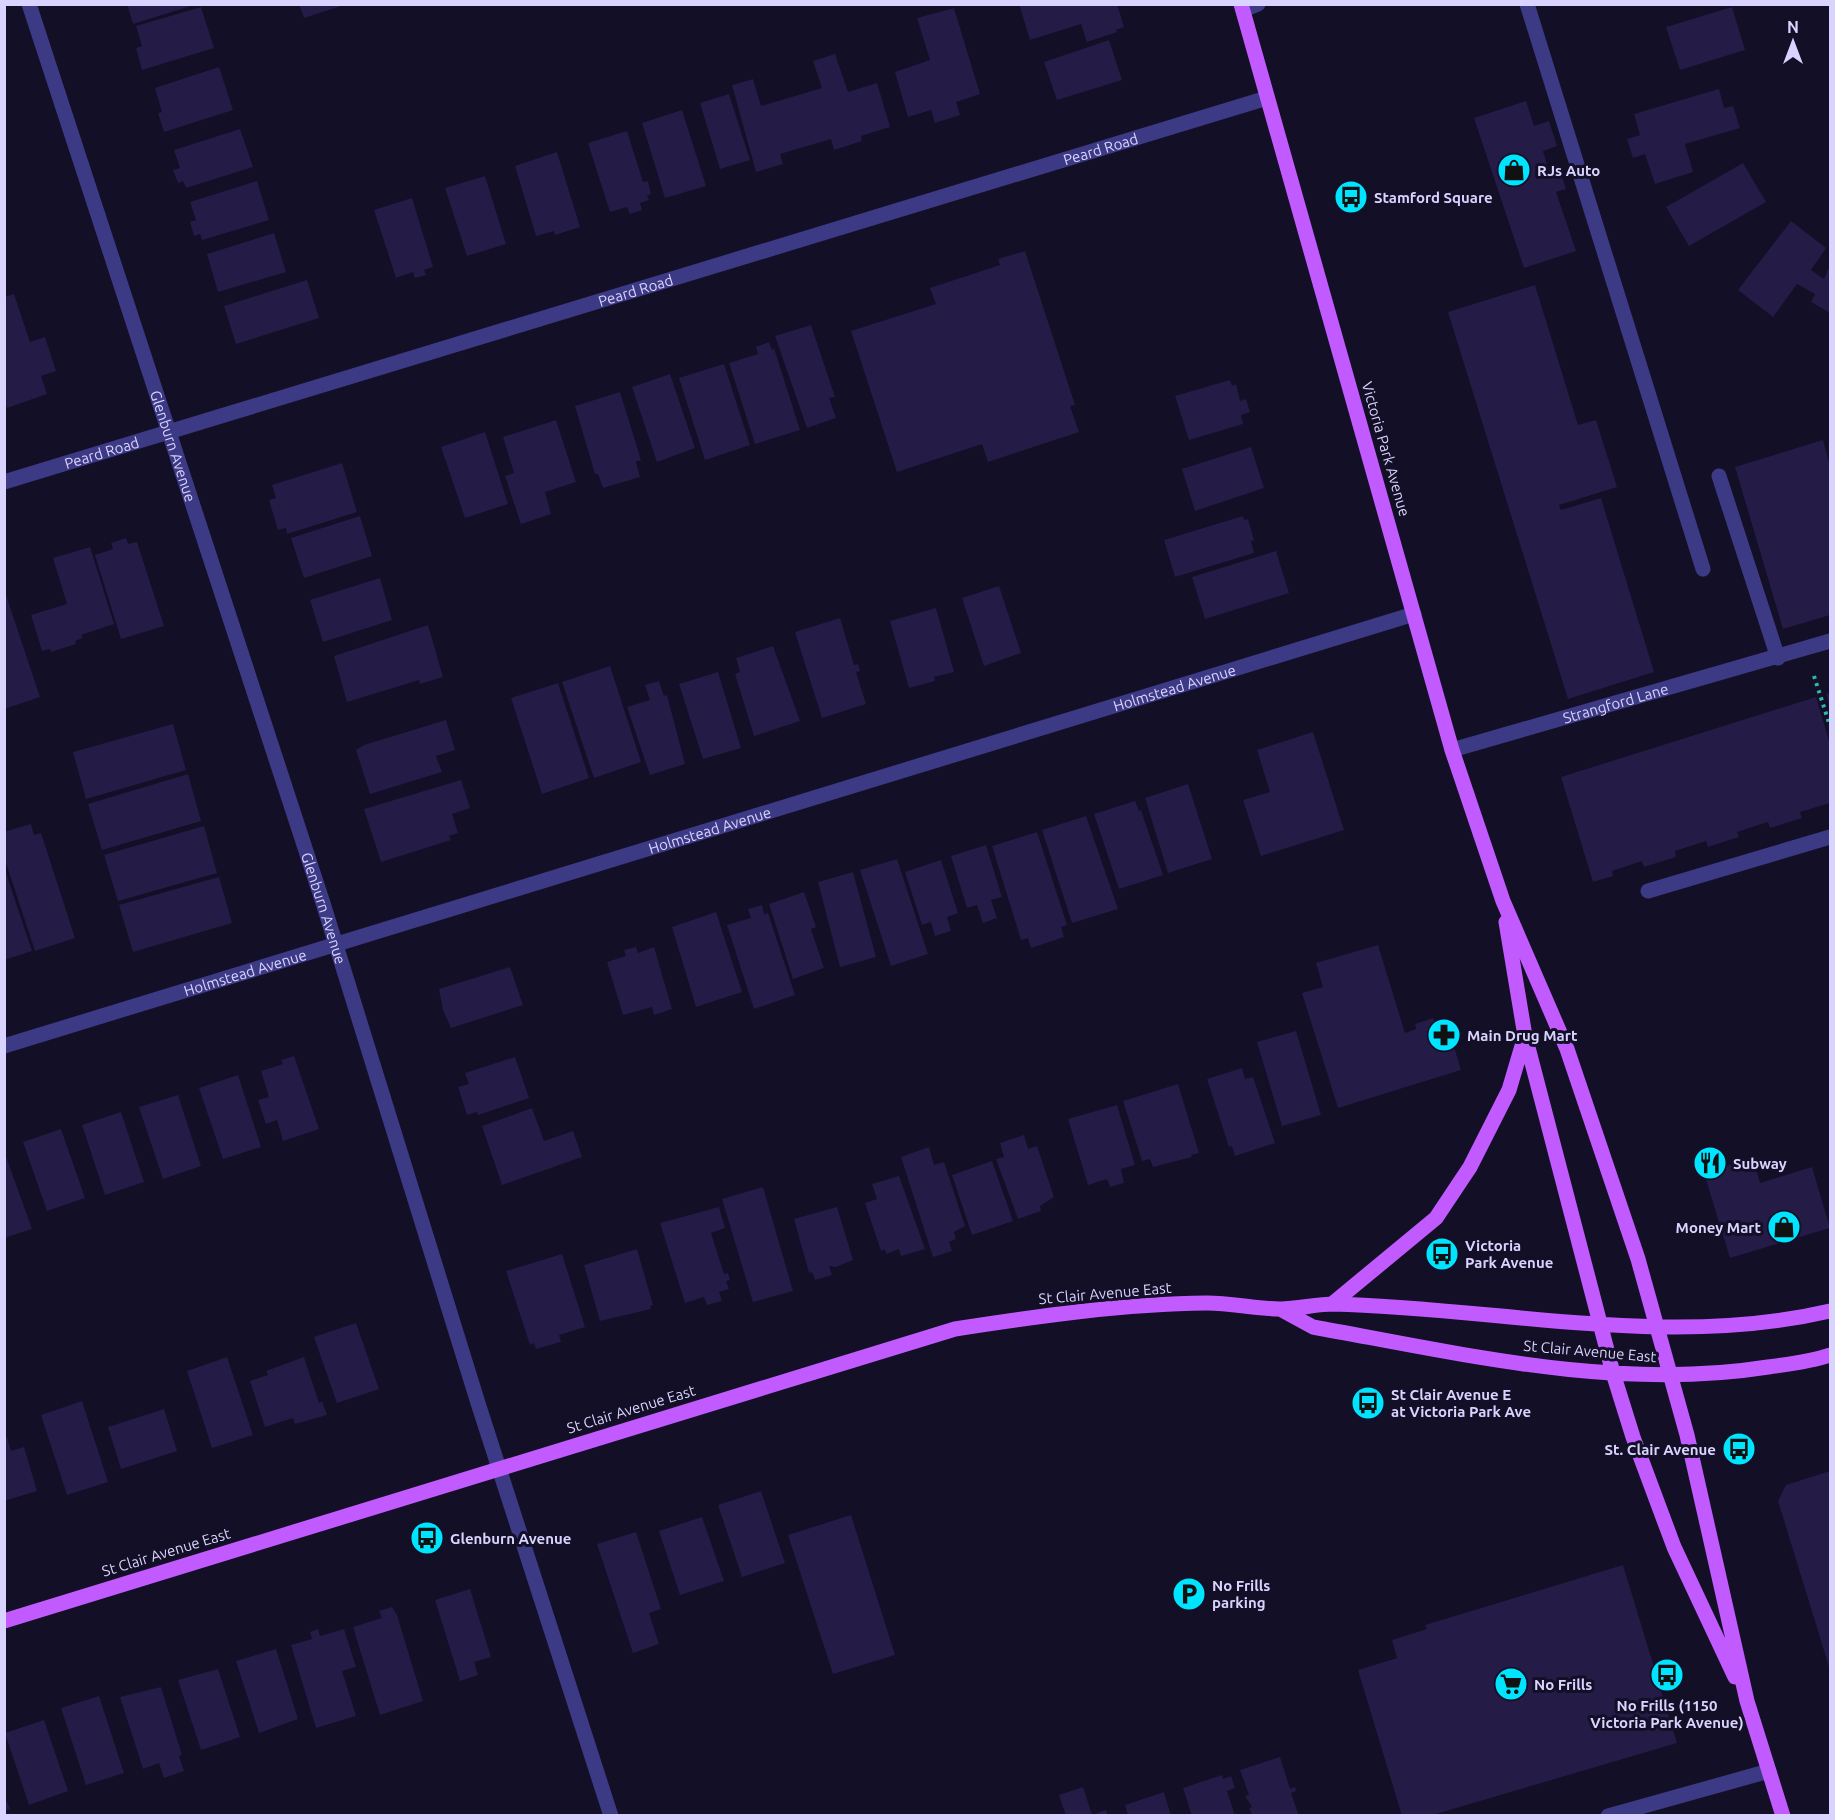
<svg xmlns="http://www.w3.org/2000/svg" width="1835" height="1820" font-family="Ubuntu,sans-serif">
  <style>
    .building { fill: #241b47 }
    .lines { fill: none; stroke-linecap: round; stroke-linejoin: round }
    .path { stroke: #2fb8b0; stroke-width: 4; stroke-dasharray: 3 4.5; stroke-linecap: butt }
    .minor { stroke: #3d3a85; stroke-width: 15 }
    .major { stroke: #c25bff; stroke-width: 15 }
    .labels { text-anchor: middle; dominant-baseline: central; stroke-width: 6; stroke-linejoin: round; paint-order: stroke }
    .street-label { font-size: 15px; fill: #d9d4ff; stroke: #130f26 }
    .poi-label { font-size: 15px; font-weight: bold; fill: #d9d4ff; stroke: #130f26; text-anchor: start }
  </style>
  <rect width="100%" height="100%" fill="#130f26"/>
  <path class="building" d="M127,4H194V5L133,24Z
    M299,4H340L341,6L304,18Z
    M1019,4H1117L1124,27L1116,30L1117,32L1087,42L1081,24L1030,40Z
    M201,7L214,48L142,70L136,48L142,46L136,26Z
    M1732,7L1745,50L1680,70L1666,27Z
    M954,8L980,94L956,102L960,115L935,123L931,110L908,117L895,72L930,60L917,18Z
    M1109,40L1122,80L1057,100L1044,62Z
    M835,54L848,92L877,83L890,127L861,136L862,141L834,150L831,139L780,154L783,164L756,172L732,85L753,79L761,106L822,88L813,61Z
    M219,67L233,110L164,132L158,113L162,112L155,88Z
    M1719,89L1724,108L1733,106L1740,128L1685,144L1693,172L1655,184L1645,154L1633,158L1627,139L1640,135L1634,114Z
    M729,94L750,160L720,169L700,103Z
    M1526,101L1534,126L1549,121L1557,146L1543,151L1548,168L1558,165L1566,189L1556,192L1576,251L1524,268L1474,118Z
    M682,110L706,186L665,198L642,123Z
    M240,129L253,167L186,188L183,181L178,183L173,170L180,168L174,150Z
    M627,131L643,182L648,181L651,194L647,196L649,200L640,203L642,210L630,214L627,207L610,212L588,143Z
    M557,152L580,227L555,235L554,231L536,236L515,166Z
    M1743,163L1766,202L1689,246L1666,207Z
    M485,176L506,244L467,256L445,188Z
    M257,181L269,220L202,240L200,234L194,236L190,222L196,220L190,202Z
    M1356,189L1362,210L1351,213L1345,192Z
    M412,198L433,267L424,270L426,275L415,278L413,272L396,278L374,210Z
    M1791,221L1826,248L1811,270L1824,279L1830,265V313L1811,302L1815,294L1797,284L1773,317L1738,290Z
    M274,233L286,272L218,292L207,254Z
    M1025,251L1075,405L1070,406L1079,432L988,462L982,444L897,472L851,331L936,304L930,288L1000,265L998,259Z
    M307,280L319,318L236,344L224,306Z
    M1535,285L1578,425L1596,420L1617,487L1559,505L1561,510L1601,498L1654,672L1568,699L1448,312Z
    M14,294L30,342L45,337L56,371L41,376L47,394L7,408L4,401V297Z
    M811,325L835,397L829,398L836,418L807,428L775,336Z
    M769,342L772,350L774,348L800,430L755,444L729,363L758,354L756,347Z
    M724,364L750,445L705,460L679,378Z
    M670,374L695,448L657,462L632,387Z
    M1230,380L1232,386L1236,384L1240,401L1246,399L1250,412L1241,415L1243,424L1189,440L1175,396Z
    M620,392L641,460L636,462L640,477L603,488L598,474H595L575,406Z
    M556,420L576,482L545,492L551,514L521,524L505,476L514,473L503,437Z
    M485,432L508,504L465,518L441,447Z
    M1823,440L1830,466V615L1783,629L1735,467Z
    M1251,447L1264,488L1195,511L1182,469Z
    M342,463L357,512L287,534L286,528L278,530L269,500L276,498L272,485Z
    M360,516L372,556L304,578L291,538Z
    M1243,516L1244,520L1248,519L1254,540L1251,541L1254,553L1175,577L1164,540Z
    M126,538L128,544L137,542L164,626L121,639L95,555L113,549L111,543Z
    M90,547L114,624L81,635L83,638L75,641L76,644L51,652L50,649L42,651L31,615L67,604L53,558Z
    M1276,551L1289,593L1205,619L1192,577Z
    M380,578L392,620L323,642L310,600Z
    M999,586L1021,653L984,666L962,598Z
    M4,589L40,697L4,709Z
    M936,608L954,672L934,677L935,681L909,688L890,621Z
    M840,618L854,665L858,664L860,671L856,672L866,704L822,718L795,632Z
    M428,625L443,677L420,684L419,680L347,702L334,656Z
    M773,646L800,721L754,736L735,674L740,672L736,658Z
    M610,666L641,762L594,778L562,682Z
    M718,672L741,748L703,759L679,684Z
    M659,681L664,696L667,695L685,764L650,775L627,707L650,700L645,685Z
    M558,683L589,778L542,794L511,698Z
    M1830,693V707L1826,694Z
    M1816,697L1830,744V803L1800,812L1802,818L1770,828L1768,822L1737,832L1739,837L1723,842L1708,847L1706,841L1675,851L1676,857L1644,867L1642,861L1612,871L1613,876L1593,882L1561,777Z
    M446,720L455,750L436,756L442,772L370,794L356,750L364,745Z
    M173,724L186,770L86,799L73,752Z
    M1313,732L1344,830L1261,856L1243,800L1270,792L1257,750Z
    M188,774L201,821L102,850L88,804Z
    M461,780L470,808L452,814L458,833L449,836L451,840L381,862L364,809Z
    M1188,784L1212,859L1168,873L1145,798Z
    M1135,801L1139,811L1141,810L1163,875L1119,889L1094,814Z
    M1086,816L1118,909L1072,923L1042,830Z
    M31,824L34,835L41,833L75,938L35,951L4,857V832Z
    M204,826L217,873L118,901L104,855Z
    M1037,832L1067,925L1061,927L1064,937L1031,948L1028,938L1021,940L992,846Z
    M986,845L1002,897L991,900L997,918L983,923L977,905L967,908L951,856Z
    M897,859L928,954L891,966L860,870Z
    M941,860L958,913L947,917L951,931L935,936L931,922L922,925L905,872Z
    M4,867L32,951L4,960Z
    M853,872L876,957L840,967L818,882Z
    M219,877L232,923L133,952L119,905Z
    M804,892L816,927L811,929L824,968L793,979L769,904Z
    M762,905L764,914L768,913L795,995L754,1009L727,925L751,918L748,909Z
    M716,912L742,992L696,1007L672,927Z
    M1378,945L1405,1033L1416,1029L1415,1024L1433,1018L1435,1023L1446,1020L1461,1070L1338,1108L1302,993L1323,987L1316,963Z
    M636,947L638,953L654,947L672,1009L654,1015L652,1007L623,1015L607,962L626,956L624,950Z
    M510,967L523,1005L451,1028L443,1010L439,989Z
    M1296,1031L1321,1115L1282,1126L1257,1042Z
    M294,1056L319,1129L283,1141L277,1120L266,1124L258,1100L269,1097L261,1071L283,1064L281,1060Z
    M515,1057L529,1098L478,1115L477,1112L467,1115L458,1087L469,1084L465,1073Z
    M1242,1068L1245,1079L1253,1077L1275,1143L1235,1156L1232,1146L1229,1147L1207,1079Z
    M238,1075L261,1147L223,1159L199,1088Z
    M1178,1084L1199,1153L1191,1155L1192,1157L1153,1167L1150,1159L1142,1161L1123,1101Z
    M178,1095L201,1166L163,1179L139,1107Z
    M1117,1105L1135,1165L1121,1169L1124,1183L1110,1187L1107,1179L1088,1185L1068,1119Z
    M532,1108L544,1141L573,1131L582,1157L502,1185L482,1126Z
    M121,1112L144,1182L105,1195L82,1125Z
    M61,1129L85,1198L47,1211L23,1142Z
    M1024,1135L1028,1149L1037,1146L1054,1197L1040,1206L1041,1211L1018,1219L996,1159L1004,1157L1000,1143Z
    M929,1147L934,1165L944,1162L965,1226L954,1232L956,1239L949,1242L952,1251L933,1257L901,1157Z
    M4,1151L32,1229L4,1238Z
    M1753,1158L1760,1183L1812,1167L1830,1228L1730,1258L1704,1173Z
    M992,1161L1013,1221L972,1235L952,1175Z
    M899,1176L925,1249L901,1256L899,1249L886,1254L885,1249L881,1251L865,1203L877,1199L872,1184Z
    M763,1187L793,1291L753,1302L722,1199Z
    M719,1207L725,1228L711,1233L724,1274L728,1273L730,1280L726,1281L729,1289L719,1292L722,1301L707,1305L704,1297L685,1303L660,1223Z
    M837,1207L853,1260L836,1267L829,1266L832,1275L815,1280L812,1272L809,1273L794,1219Z
    M637,1249L653,1305L650,1306L651,1309L600,1321L584,1265Z
    M562,1254L585,1327L559,1335L561,1342L536,1349L534,1343L530,1345L506,1271Z
    M356,1323L379,1389L337,1403L314,1337Z
    M227,1357L253,1435L212,1448L187,1371Z
    M304,1357L319,1403L322,1401L327,1415L295,1424L293,1418L265,1427L250,1381L268,1375L266,1371Z
    M82,1401L108,1482L67,1495L41,1415Z
    M164,1409L177,1451L121,1469L108,1427Z
    M7,1437L11,1451L24,1447L37,1491L4,1501V1438Z
    M1830,1471V1670L1778,1501L1786,1485Z
    M761,1491L785,1563L742,1577L718,1505Z
    M851,1515L895,1655L833,1674L788,1535Z
    M702,1517L724,1581L680,1595L659,1531Z
    M636,1532L661,1609L649,1613L659,1644L633,1653L597,1544Z
    M1623,1565L1677,1743L1429,1816H1402L1358,1670L1397,1658L1392,1640L1427,1629L1425,1625Z
    M470,1589L491,1657L474,1662L478,1675L460,1681L435,1600Z
    M392,1607L397,1615L423,1701L380,1715L353,1627L382,1618L379,1611Z
    M318,1629L320,1636L344,1629L356,1667L342,1671L356,1716L316,1728L291,1645L312,1639L310,1632Z
    M276,1649L298,1719L259,1733L236,1661Z
    M218,1669L240,1737L201,1750L178,1680Z
    M161,1687L182,1755L179,1756L184,1771L164,1778L159,1763L143,1769L120,1697Z
    M99,1696L124,1773L86,1785L61,1708Z
    M44,1720L68,1791L29,1805L5,1733Z
    M1280,1757L1290,1789L1295,1787L1296,1791L1291,1793L1299,1816L1252,1815L1249,1808L1252,1807L1245,1796L1249,1795L1240,1770Z
    M1222,1775L1223,1779L1231,1776L1235,1788L1227,1791L1235,1816H1192L1183,1788Z
    M1083,1787L1092,1815L1106,1810L1108,1816H1066L1059,1795Z
    M1164,1792L1171,1816H1128L1125,1805Z
    M4,1795L10,1809L4,1811Z"/>
  <g class="lines">
    <path class="path" d="M1814,676L1830,726"/>
    <g class="minor">
      <path id="s1" d="M29,4L323,903L478,1403L611,1816"/>
      <path d="M1527,4L1703,569"/>
      <path d="M1243,10L1258,4"/>
      <path d="M1719,476L1778,658"/>
      <path id="s2" d="M4,482L1267,98"/>
      <path id="s3" d="M1452,750L1830,641"/>
      <path d="M1648,891L1830,837"/>
      <path id="s4" d="M4,1046L1414,614"/>
      <path d="M1608,1816L1769,1771"/>
    </g>
    <path class="major" d="M1241,4L1452,750L1503,901L1567,1049L1638,1259L1687,1435L1747,1701L1783,1816
      M1506,922L1525,1036L1613,1373L1633,1437L1674,1547L1735,1677
      M1332,1304L1436,1218L1470,1167L1509,1090L1525,1036
      M1280,1309L1313,1327C1462,1354 1617,1391 1768,1367C1789,1364 1810,1362 1830,1355
      M4,1621L955,1329C1039,1316 1123,1304 1207,1303C1232,1303 1256,1309 1280,1309C1298,1309 1316,1304 1334,1304C1499,1308 1667,1349 1830,1311"/>
  </g>
  <defs>
    <g id="shop-disc" transform="scale(1.725)"><circle r="9.5" fill="#00e5ff" stroke="#130f26"/><path d="M-5-2.5h2.3a2.7 3.5 0 0 1 5.4 0H5L5.5 6h-11ZM-1.5-2.5h3a1.5 2.3 0 0 0-3 0Z" fill="#111"/></g>
    <g id="bus-disc" transform="scale(1.725)"><circle r="9.5" fill="#00e5ff" stroke="#130f26"/><path d="M-5-6H5V4H4V6H2V4H-2V6H-4V4H-5ZM-3.5-4V0h7V-4ZM-3.5 1.2v1.5H-2V1.2ZM2 1.2v1.5H3.5V1.2Z" fill="#111"/></g>
    <g id="pharmacy-disc" transform="scale(1.725)"><circle r="9.5" fill="#00e5ff" stroke="#130f26"/><path d="M-2-6h4v4h4v4h-4v4h-4v-4h-4v-4h4Z" fill="#111"/></g>
    <g id="restaurant-disc" transform="scale(1.725)"><circle r="9.5" fill="#00e5ff" stroke="#130f26"/><path d="M-5-6h1v4h1v-4h1v4h1v-4h1v5L-1.5 .5V6h-2V.5L-5-1ZM5-6V6H3V1.5H1.5Q1.5-4 5-6Z" fill="#111"/></g>
    <g id="parking-disc" transform="scale(1.725)"><circle r="9.5" fill="#00e5ff" stroke="#130f26"/><path d="M-3.5-5.5H1a3.5 3.5 0 0 1 0 7H-1V5.5H-3.5ZM-1-3.4V-.6H.8a1.4 1.4 0 0 0 0-2.8Z" fill="#111"/></g>
    <g id="supermarket-disc" transform="scale(1.725)"><circle r="9.5" fill="#00e5ff" stroke="#130f26"/><path d="M-6-5.5h2.5l.6 2H6L4.5 2H-2.5L-4.4-4H-6ZM-1.5 3.2a1.3 1.3 0 1 0 .1 0ZM3 3.2a1.3 1.3 0 1 0 .1 0Z" fill="#111"/></g>
  </defs>
  <g fill-rule="evenodd">
    <use href="#shop-disc" x="1514" y="170"/>
    <use href="#bus-disc" x="1351" y="197"/>
    <use href="#pharmacy-disc" x="1444" y="1035"/>
    <use href="#restaurant-disc" x="1710" y="1163"/>
    <use href="#shop-disc" x="1784" y="1227"/>
    <use href="#bus-disc" x="1442" y="1254"/>
    <use href="#bus-disc" x="1368" y="1403"/>
    <use href="#bus-disc" x="1739" y="1449"/>
    <use href="#bus-disc" x="427" y="1538"/>
    <use href="#parking-disc" x="1189" y="1594"/>
    <use href="#bus-disc" x="1667" y="1675"/>
    <use href="#supermarket-disc" x="1511" y="1684"/>
  </g>
  <g class="labels">
    <g class="street-label">
      <text stroke="none"><textPath href="#s2" startOffset="1146">Peard Road</textPath></text>
      <text stroke="none"><textPath href="#s2" startOffset="660">Peard Road</textPath></text>
      <text stroke="none"><textPath href="#s1" startOffset="465">Glenburn Avenue</textPath></text>
      <text transform="translate(1386 449) rotate(74)">Victoria Park Avenue</text>
      <text stroke="none"><textPath href="#s2" startOffset="102">Peard Road</textPath></text>
      <text stroke="none"><textPath href="#s4" startOffset="1224">Holmstead Avenue</textPath></text>
      <text stroke="none"><textPath href="#s3" startOffset="170">Strangford Lane</textPath></text>
      <text stroke="none"><textPath href="#s4" startOffset="738">Holmstead Avenue</textPath></text>
      <text stroke="none"><textPath href="#s1" startOffset="951">Glenburn Avenue</textPath></text>
      <text stroke="none"><textPath href="#s4" startOffset="252">Holmstead Avenue</textPath></text>
      <text transform="translate(1105 1293) rotate(-5)">St Clair Avenue East</text>
      <text transform="translate(1590 1351) rotate(5)">St Clair Avenue East</text>
      <text transform="translate(631 1409) rotate(-17)">St Clair Avenue East</text>
      <text transform="translate(166 1552) rotate(-17)">St Clair Avenue East</text>
    </g>
    <g class="poi-label">
      <text x="1537" y="170">RJs Auto</text>
      <text x="1374" y="197">Stamford Square</text>
      <text x="1467" y="1035">Main Drug Mart</text>
      <text x="1733" y="1163">Subway</text>
      <text x="1761" y="1227" text-anchor="end">Money Mart</text>
      <text x="1465" y="1245">Victoria<tspan x="1465" dy="17">Park Avenue</tspan></text>
      <text x="1391" y="1394">St Clair Avenue E<tspan x="1391" dy="17">at Victoria Park Ave</tspan></text>
      <text x="1716" y="1449" text-anchor="end">St. Clair Avenue</text>
      <text x="450" y="1538">Glenburn Avenue</text>
      <text x="1212" y="1585">No Frills<tspan x="1212" dy="17">parking</tspan></text>
      <text x="1534" y="1684">No Frills</text>
      <text x="1667" y="1705" text-anchor="middle">No Frills (1150<tspan x="1667" dy="17">Victoria Park Avenue)</tspan></text>
    </g>
  </g>
  <rect width="1835" height="1820" fill="none" stroke="#d9d4ff" stroke-width="12"/>
  <g transform="translate(1793 42)" stroke="#130f26" stroke-width="4.5" paint-order="stroke">
  <path d="M0-4.5L10 22L0 15L-10 22Z" fill="#d9d4ff"/>
  <text y="-9" font-size="16" font-weight="bold" text-anchor="middle" fill="#d9d4ff">N</text>
  </g>
</svg>
